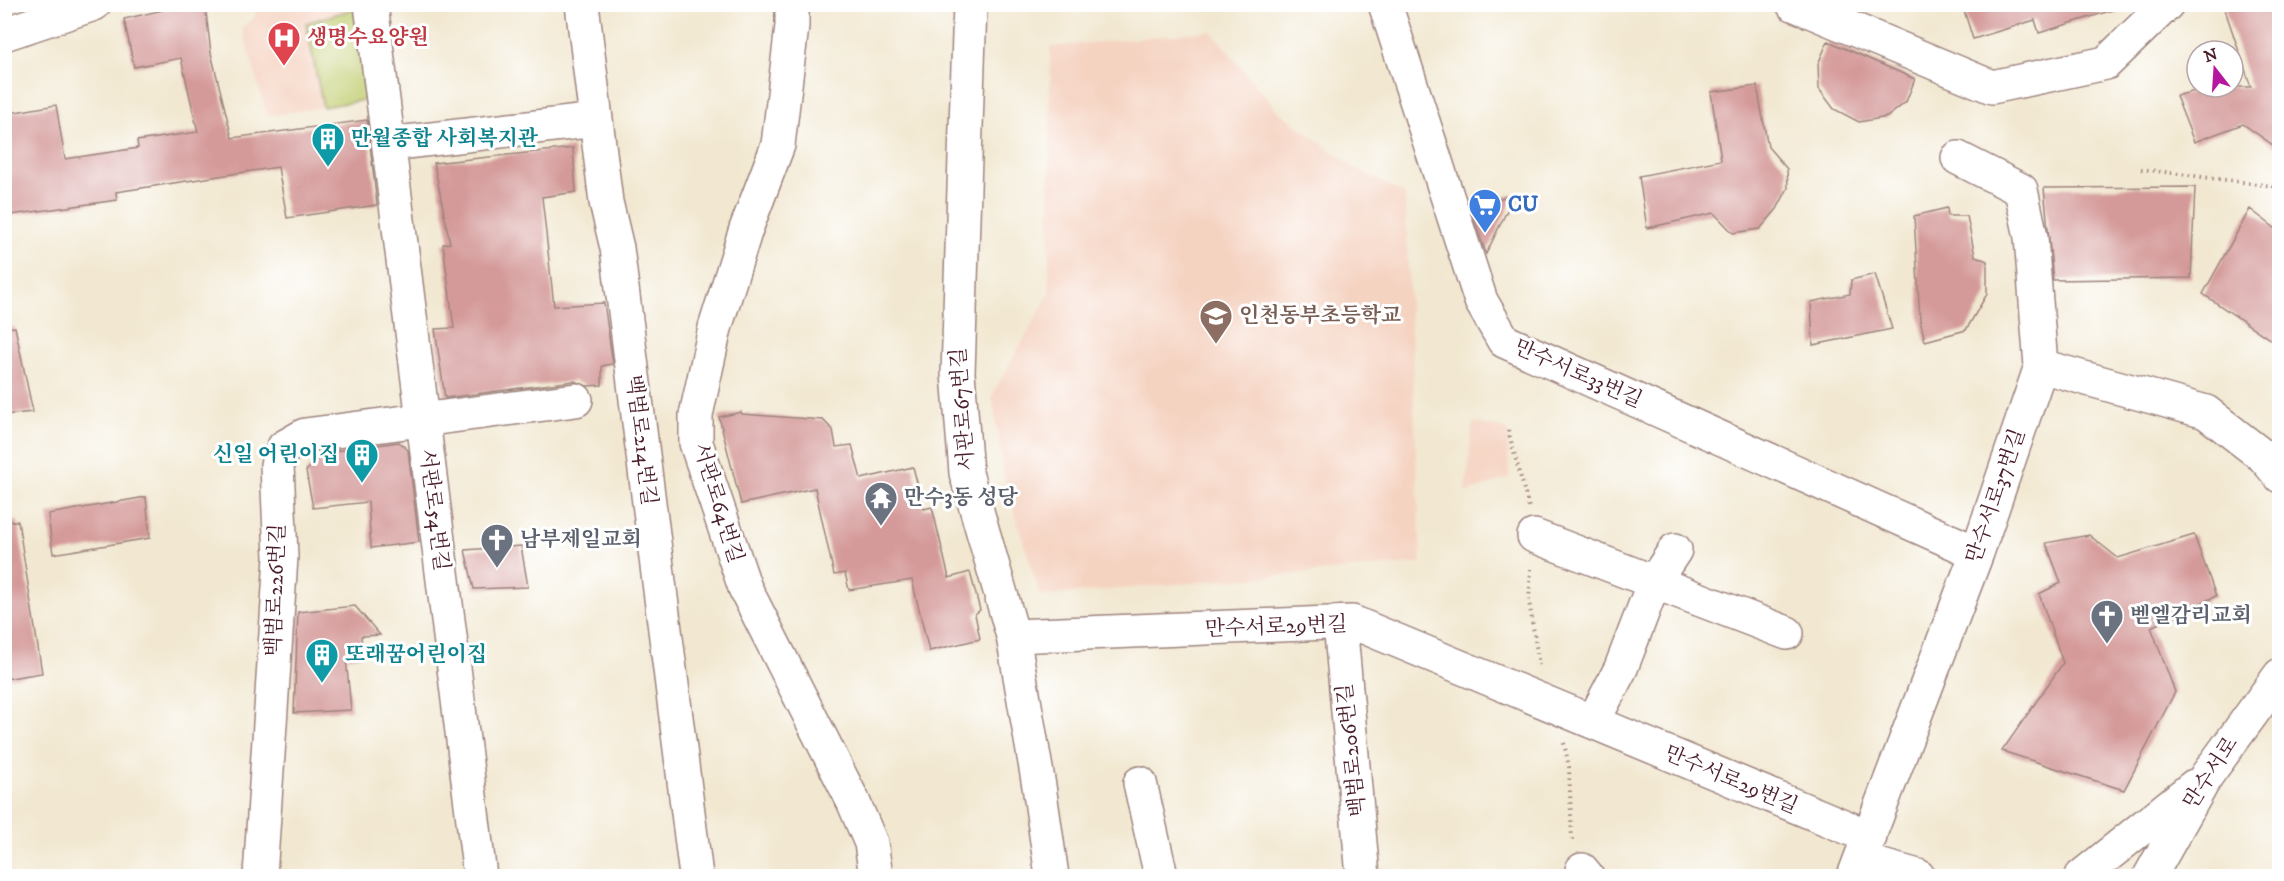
<svg xmlns="http://www.w3.org/2000/svg" width="2284" height="881" font-family="'IM FELL DW Pica','Noto Serif KR',serif">
  <style>
    .built { fill: #f5d3c1 }
    .green { fill: #c1cd6f; stroke: #86764d; stroke-width: 1.5 }
    .building { fill: #d49a99 }
    .lines { fill: none; stroke-linecap: round; stroke-linejoin: round }
    .minor-casing { stroke: #9e847e; stroke-width: 36 }
    .path { stroke: #9e847e; stroke-width: 4; stroke-dasharray: 1.5 4.5; stroke-linecap: butt }
    .minor { stroke: #fff; stroke-width: 33 }
    .labels { text-anchor: middle; dominant-baseline: central; stroke-width: 6; stroke-linejoin: round; paint-order: stroke }
    .health-label { font-size: 21px; font-weight: bold; fill: #be3a42; stroke: #fff; text-anchor: start }
    .culture-label { font-size: 21px; font-weight: bold; fill: #0d838f; stroke: #fff; text-anchor: start }
    .shop-label { font-size: 21px; font-weight: bold; fill: #366cbe; stroke: #fff; text-anchor: start }
    .education-label { font-size: 21px; font-weight: bold; fill: #785e54; stroke: #fff; text-anchor: start }
    .street-label { font-size: 21px; fill: #4a1f2b; stroke: #fff }
    .worship-label { font-size: 21px; font-weight: bold; fill: #5b616d; stroke: #fff; text-anchor: start }
  </style>
  <rect width="100%" height="100%" fill="#fff"/>
  <filter id="ink" filterUnits="userSpaceOnUse"><feTurbulence type="fractalNoise" baseFrequency=".0167" numOctaves="2"/><feDisplacementMap in="SourceGraphic" scale="12" xChannelSelector="R" yChannelSelector="G"/><feConvolveMatrix kernelMatrix="1 2 1 2 8 2 1 2 1" color-interpolation-filters="sRGB"/></filter>
  <filter id="wash" filterUnits="userSpaceOnUse"><feTurbulence type="fractalNoise" baseFrequency=".008" numOctaves="4" result="noise"/><feDisplacementMap in="SourceGraphic" scale="24" xChannelSelector="R" yChannelSelector="G"/><feGaussianBlur stdDeviation="1.35" result="paint"/><feColorMatrix in="noise" values="0 0 0 0 0 0 0 0 0 0 0 0 0 0 0 0 0 1.4 0 .05"/><feComposite in="paint" operator="in"/></filter>
  <g filter="url(#wash)">
    <rect width="100%" height="100%" fill="#f2e8d1"/>
    <path class="built" d="M253,5H351L354,9L306,23L323,107L267,116L242,27L256,16Z
      M1211,31L1278,111L1356,169L1405,194L1421,563L1040,596L1005,481L992,396L1049,294L1050,47Z
      M1473,422L1508,430L1509,478L1465,493Z"/>
    <path class="green" d="M354,9L365,100L323,107L306,23Z"/>
    <g id="blocks">
      <path class="building" d="M189,4H205L211,53L232,138L367,120L377,205L287,218L278,167L116,192L117,200L4,216V114L56,105L65,159L138,148L137,141L198,132L181,58L134,67L124,19Z
        M1962,4H2113V10L2039,33L2035,20L1973,39Z
        M2223,4H2280V150L2243,124L2194,142L2176,96L2210,87H2251Z
        M1828,41L1915,79L1906,102L1887,117L1859,122L1834,109L1819,89L1818,64Z
        M1757,86L1768,147L1787,169L1788,188L1777,209L1760,229L1733,233L1714,213L1647,228L1639,176L1721,160L1711,92Z
        M573,148L576,192L542,197L554,306L604,303L613,364L602,366V385L587,386L574,381L445,398L435,329L454,328L443,244L450,243L434,163Z
        M2195,187L2191,278L2053,280L2044,188Z
        M1515,194L1486,254L1470,207Z
        M1947,208L1948,216H1967L1975,256L1987,261V294L1966,330L1925,341L1920,320L1914,216Z
        M2250,209L2280,232V346L2203,294Z
        M1875,274L1892,329L1813,345L1811,302L1850,294L1851,280Z
        M15,327L33,412L4,415V328Z
        M741,412L742,414L823,420L833,430L836,447L852,445L861,479L913,467L924,509L932,507L949,578L970,572L980,610L975,614L980,639L929,651L912,580L849,590L845,573L834,575L815,488L741,504L719,417Z
        M399,442L408,450L419,542L371,548L368,502L313,508L306,471L322,453Z
        M146,497L150,538L53,554L48,514Z
        M18,521L42,673L4,679V522Z
        M2089,535L2118,558L2194,535L2216,596L2151,627L2175,692L2124,790L2002,751L2063,663L2039,594L2061,583L2046,543Z
        M521,546L528,587L474,589L465,550Z
        M355,606L380,635L361,636L362,655L346,658L351,710L294,713L298,612Z"/>
    </g>
  </g>
  <g filter="url(#ink)">
    <use href="#blocks" fill-opacity="0" stroke="#9e847e" stroke-width="1.5"/>
    <g class="lines">
      <g class="minor-casing">
        <path id="minor" d="M371,4L480,876
          M582,4L606,202L617,248L696,876
          M792,4V26L778,145L746,229L715,328L696,415V443L745,588L853,801L871,843L876,876
          M970,4L958,373L966,473L1013,636L1039,786L1052,876
          M1385,4L1481,301L1504,341L1977,553
          M1793,4L1992,87L2106,63L2167,4
          M4,34L94,4
          M389,144L596,120
          M2041,366L2206,412L2264,457L2280,476
          M1534,536L1787,633
          M1340,623L1363,876
          M1013,636L1352,622L1870,837
          M1593,722L1621,668L1654,582L1675,550
          M1140,783L1161,876
          M1860,860L1918,876
          M1582,870L1587,876
          M260,876L281,557L277,465L284,447L305,435L576,400
          M1854,876L1977,553L2041,366L2031,237L2021,190L1958,158
          M2082,876L2194,786
          M2150,876L2207,775L2280,675"/>
      </g>
      <path class="path" d="M2141,169L2280,187
        M1508,430L1529,508
        M1531,569L1529,601L1539,665
        M1564,743L1569,767L1572,840"/>
      <use href="#minor" class="minor"/>
    </g>
  </g>
  <defs>
    <g id="hospital-pin" transform="scale(1.725)"><path d="M0 17L-7.5 6A9.5 9.5 0 1 1 7.5 6Z" fill="#e0444e" stroke="#fff"/><path d="M-5-5h3v3.5h4V-5h3V5h-3V1.5h-4V5h-3Z" fill="#fff"/></g>
    <g id="building-pin" transform="scale(1.725)"><path d="M0 17L-7.5 6A9.5 9.5 0 1 1 7.5 6Z" fill="#0f9aa8" stroke="#fff"/><path d="M-4-6H4V6H1V3H-1V6H-4ZM-2.5-4.3h1.7v1.8h-1.7ZM.8-4.3h1.7v1.8H.8ZM-2.5-1h1.7V.8h-1.7ZM.8-1h1.7V.8H.8Z" fill="#fff"/></g>
    <g id="supermarket-pin" transform="scale(1.725)"><path d="M0 17L-7.5 6A9.5 9.5 0 1 1 7.5 6Z" fill="#3f7fe0" stroke="#fff"/><path d="M-6-5.5h2.5l.6 2H6L4.5 2H-2.5L-4.4-4H-6ZM-1.5 3.2a1.3 1.3 0 1 0 .1 0ZM3 3.2a1.3 1.3 0 1 0 .1 0Z" fill="#fff"/></g>
    <g id="school-pin" transform="scale(1.725)"><path d="M0 17L-7.5 6A9.5 9.5 0 1 1 7.5 6Z" fill="#8d6e63" stroke="#fff"/><path d="M0-5L7-2L0 1L-7-2ZM-4 1L0 2.5L4 1V4Q0 6-4 4Z" fill="#fff"/></g>
    <g id="temple-pin" transform="scale(1.725)"><path d="M0 17L-7.5 6A9.5 9.5 0 1 1 7.5 6Z" fill="#6b7280" stroke="#fff"/><path d="M0-6L5-2H3V0L6.5 2.5H4V6H1.5V3h-3V6H-4V2.5H-6.5L-3 0V-2H-5Z" fill="#fff"/></g>
    <g id="church-pin" transform="scale(1.725)"><path d="M0 17L-7.5 6A9.5 9.5 0 1 1 7.5 6Z" fill="#6b7280" stroke="#fff"/><path d="M-1.2-6h2.4v3.5h3.3v2.4h-3.3V6h-2.4V-.1h-3.3v-2.4h3.3Z" fill="#fff"/></g>
  </defs>
  <g fill-rule="evenodd">
    <use href="#hospital-pin" x="284" y="38"/>
    <use href="#building-pin" x="328" y="139"/>
    <use href="#supermarket-pin" x="1485" y="205"/>
    <use href="#school-pin" x="1216" y="316"/>
    <use href="#building-pin" x="362" y="455"/>
    <use href="#temple-pin" x="881" y="498"/>
    <use href="#church-pin" x="497" y="540"/>
    <use href="#church-pin" x="2107" y="616"/>
    <use href="#building-pin" x="322" y="655"/>
  </g>
  <g class="labels">
    <g class="health-label">
      <text x="307" y="38">생명수요양원</text>
    </g>
    <g class="culture-label">
      <text x="351" y="139">만월종합 사회복지관</text>
      <text x="339" y="455" text-anchor="end">신일 어린이집</text>
      <text x="345" y="655">또래꿈어린이집</text>
    </g>
    <g class="shop-label">
      <text x="1508" y="205">CU</text>
    </g>
    <g class="education-label">
      <text x="1239" y="316">인천동부초등학교</text>
    </g>
    <g class="street-label">
      <text transform="translate(1578 374) rotate(24)">만수서로33번길</text>
      <text transform="translate(963 409) rotate(-94)">서판로67번길</text>
      <text transform="translate(641 440) rotate(83)">백범로214번길</text>
      <text transform="translate(1996 496) rotate(-71)">만수서로37번길</text>
      <text transform="translate(718 503) rotate(73)">서판로64번길</text>
      <text transform="translate(434 510) rotate(83)">서판로54번길</text>
      <text transform="translate(276 590) rotate(-88)">백범로226번길</text>
      <text transform="translate(1276 627) rotate(-2)">만수서로29번길</text>
      <text transform="translate(1352 750) rotate(-96)">백범로206번길</text>
      <text transform="translate(2211 773) rotate(-57)">만수서로</text>
      <text transform="translate(1731 780) rotate(23)">만수서로29번길</text>
    </g>
    <g class="worship-label">
      <text x="904" y="498">만수3동 성당</text>
      <text x="520" y="540">남부제일교회</text>
      <text x="2130" y="616">벧엘감리교회</text>
    </g>
  </g>
  <rect width="2284" height="881" fill="none" stroke="#fff" stroke-width="24"/>
  <g transform="translate(2215 69) rotate(343)"><circle r="28" fill="#ffffff" stroke="#b7a5aa" stroke-width="1.5"/>
  <path d="M0-4.5L10 22L0 15L-10 22Z" fill="#b5179e"/>
  <text y="-9" font-size="16" font-weight="bold" text-anchor="middle" fill="#4a1f2b">N</text>
  </g>
</svg>
